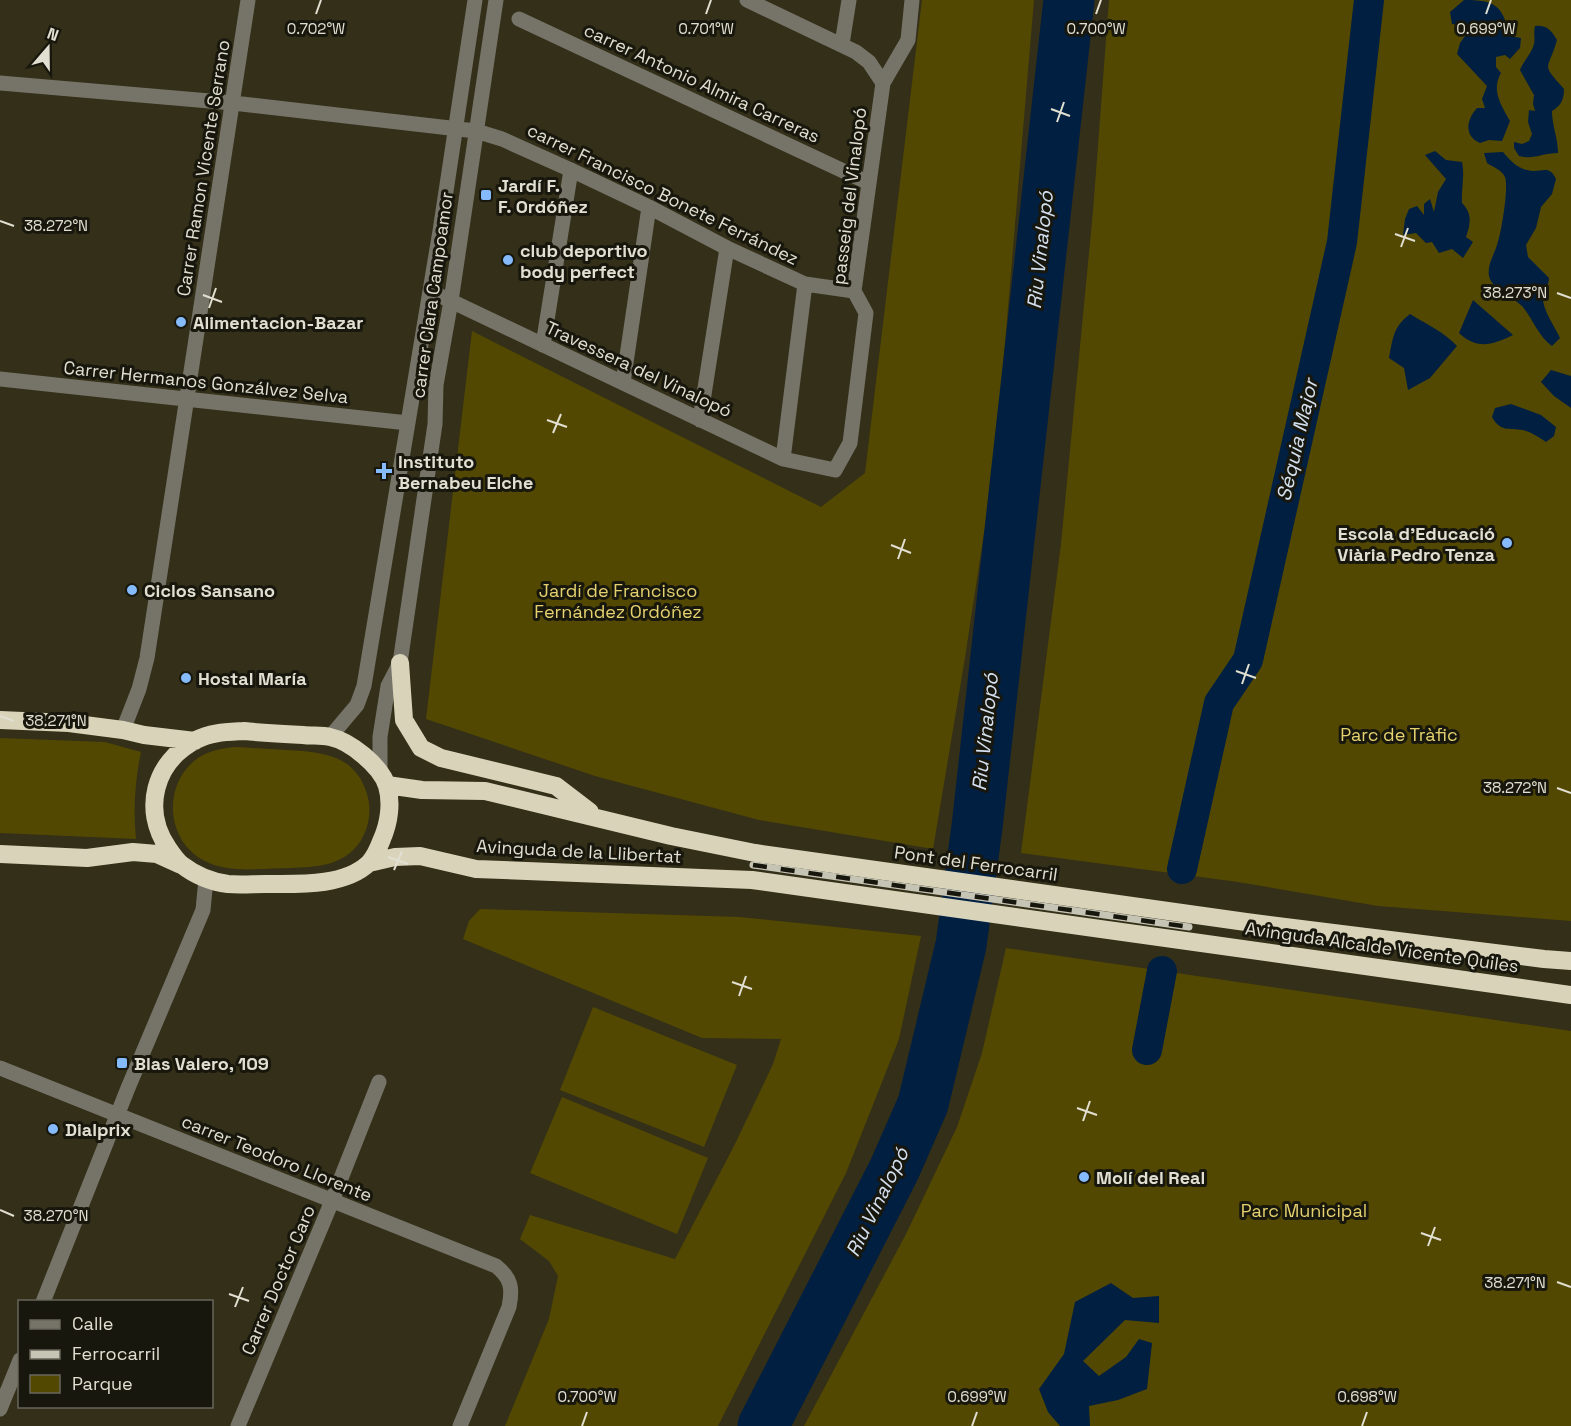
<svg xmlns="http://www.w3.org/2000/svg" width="1571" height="1426" font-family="'Space Grotesk',sans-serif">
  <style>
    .green { fill: #534802 }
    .water { fill: #011f41 }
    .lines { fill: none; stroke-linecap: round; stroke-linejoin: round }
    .canal { stroke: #011f41; stroke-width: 30 }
    .river { stroke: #011f41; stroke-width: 51 }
    .minor { stroke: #767469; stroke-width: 15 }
    .highway { stroke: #d9d4b9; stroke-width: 18 }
    .rail-casing { stroke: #c6c4b4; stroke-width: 7 }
    .rail { stroke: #18170d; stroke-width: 4.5; stroke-dasharray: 14; stroke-linecap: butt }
    .ticks { fill: none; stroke: #e1dfd1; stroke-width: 2 }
    .poi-dot { fill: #86bbfb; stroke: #18170d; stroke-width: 2 }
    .labels { text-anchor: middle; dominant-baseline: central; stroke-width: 6; stroke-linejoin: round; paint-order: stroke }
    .street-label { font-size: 18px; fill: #e1dfd1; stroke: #18170d }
    .poi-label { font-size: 18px; font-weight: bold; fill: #e1dfd1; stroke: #18170d; text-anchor: start }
    .park-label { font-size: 18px; fill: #e5d26f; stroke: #18170d }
    .water-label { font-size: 20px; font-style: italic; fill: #d5e1f0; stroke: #18170d }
    .ticks-label { font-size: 15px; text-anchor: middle; fill: #e1dfd1; stroke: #18170d; stroke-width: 6; stroke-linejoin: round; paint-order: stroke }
  </style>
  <rect width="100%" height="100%" fill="#332f18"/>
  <path class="green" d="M922,0H1034L995,461L964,664L933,849L759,820L595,776L426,719L472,331L821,507L865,473Z
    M1109,0H1571V921L1378,906L1238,882L1021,853L1061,544L1093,211Z
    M0,738L105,742L141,752C135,781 133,809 136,839L0,833Z
    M236,747C253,748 270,749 286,750C322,752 355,754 367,794C372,810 369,828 360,842C343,866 317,867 290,868C264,868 229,874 205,861C167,842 162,788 194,761C206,751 221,748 236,747Z
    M480,909L740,917L921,936L899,1039L846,1173L718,1426H505L549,1319L558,1276L549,1261L520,1239L530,1215L675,1259L735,1144L773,1064L781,1039L702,1038L463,939L469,921Z
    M1006,948L1571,1031V1426H804L906,1234L957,1127L982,1053Z
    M593,1007L737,1065L704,1147L560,1090Z
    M562,1097L708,1158L677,1234L530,1173Z"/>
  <path class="water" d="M1464,0C1496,0 1502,5 1510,36L1521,38L1520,48L1510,59L1505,55L1496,57V67L1501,73C1491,90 1501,105 1510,121L1502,141L1489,140L1480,143C1463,136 1467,119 1477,108H1485L1482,99L1487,86L1457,54L1460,43L1465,36L1462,26L1452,24L1450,12Z
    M1535,26C1547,25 1551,30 1557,40C1548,72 1540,62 1564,89C1564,99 1561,106 1552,111C1552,126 1558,138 1558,153C1542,153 1534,160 1519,156L1514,148V142L1522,144L1529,141L1532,134L1528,122L1529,110L1535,111L1533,104L1534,95L1520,70C1523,62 1530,55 1533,47C1536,40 1533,34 1535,26Z
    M1435,151L1446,160L1462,162C1465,176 1461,189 1462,203C1472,213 1471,223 1466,237L1473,242L1463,258L1452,249L1439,253L1432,242L1426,243L1416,233L1403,235L1405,219L1409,209L1417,206L1424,215V204L1430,199L1434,212L1438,192L1446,179L1425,155Z
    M1503,152C1510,160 1517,168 1527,170C1540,174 1549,163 1556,179L1552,194L1541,207L1536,228L1526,245L1528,257L1549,278C1549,286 1543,289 1543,297C1542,309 1555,327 1560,338L1552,346C1538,336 1533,319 1522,306C1512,296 1492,290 1489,276C1487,265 1494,255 1497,245C1501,234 1509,188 1505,177C1502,170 1493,167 1487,163L1484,153Z
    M1473,300L1513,335C1492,345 1477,350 1459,333Z
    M1410,314C1426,324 1444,332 1457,346L1430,378L1408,390L1404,368L1389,358C1393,338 1393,327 1410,314Z
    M1551,370L1571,376V408L1554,396L1541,382Z
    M1511,404L1541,415L1556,427L1554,436L1546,442C1539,437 1531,432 1523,430C1509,428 1500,432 1492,417L1495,408Z
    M1111,1283L1133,1298L1159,1296V1323L1125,1320L1083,1361L1099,1376L1126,1357L1139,1339L1152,1343L1147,1389L1118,1400L1089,1406L1090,1426H1060L1048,1412L1039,1389L1064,1354L1075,1302Z"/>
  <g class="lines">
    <path class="canal" d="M1182,869L1219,703L1248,660L1342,242L1369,0
      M1147,1050L1162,971"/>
    <path class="river" d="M763,1426L894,1170L923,1104L961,945L977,827L1069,0"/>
    <path class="minor" d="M747,0L856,52L869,62L883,83
      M519,19L869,183
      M842,44L849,0
      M0,83L233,103L476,131L502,139L571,170L649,207L727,248L805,284L854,291
      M430,291L783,459L835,470L850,443L866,313L854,291L883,83L908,40L912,0
      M543,345L571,170
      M0,379L408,423
      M623,383L649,207
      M700,420L727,248
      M783,459L805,284
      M123,730L139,689L147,658L248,0
      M330,737L357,705L364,686L440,231L475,0
      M380,773V737L388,686L400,663L435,424L436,385L451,301L496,0
      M0,1068L496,1266C511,1278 513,1288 509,1307L460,1426
      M43,1302L128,1088L203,910L206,879
      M0,1409L20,1360
      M238,1426L332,1201L379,1082"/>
    <path class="highway" d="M400,663L404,720L421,748L441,758L556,786L590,812
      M0,720L69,723L123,730L144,735L195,741
      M244,731C264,733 283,734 303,735C312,736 322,735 330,737C350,741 381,766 387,786C392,803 389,823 382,839C379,847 375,857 369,863C344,887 296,884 265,884C253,884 240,885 228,884C212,882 195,875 182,865C177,861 172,854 168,848C142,810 154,762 196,740C211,732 227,732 244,731Z
      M387,785L422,790L485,791L671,836L755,853L1246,922L1544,959L1571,961
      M0,854L87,858L133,852L157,854L179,864
      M369,863L395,857L420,856L476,869L752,880L1571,995"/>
    <g class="rail-casing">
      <path id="rail" d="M753,865L1189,927"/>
    </g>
    <use href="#rail" class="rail"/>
  </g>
  <path class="ticks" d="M316,14L321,0M706,14L711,0M1096,14L1101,0M1486,14L1491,0M1051,109L1070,116M1057,122L1064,102M0,221L14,226M1395,234L1415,241M1401,247L1408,228M1557,293L1571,298M203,295L222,302M209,308L216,288M547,420L567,427M553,433L561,414M891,545L911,553M898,559L905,539M1236,671L1256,678M1242,684L1249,664M0,716L14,721M1557,788L1571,793M388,857L408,864M394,870L402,851M732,982L752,989M739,996L746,976M1077,1108L1097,1115M1083,1121L1090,1101M0,1210L14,1216M1421,1233L1441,1240M1428,1246L1435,1227M1557,1282L1571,1287M229,1294L249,1301M235,1307L243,1287M582,1426L587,1412M972,1426L977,1412M1362,1426L1367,1412"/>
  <g class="poi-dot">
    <rect x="480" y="189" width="12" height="12" rx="3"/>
    <circle cx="508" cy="260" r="6"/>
    <circle cx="181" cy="322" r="6"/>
    <path d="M381 462h6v6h6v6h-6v6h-6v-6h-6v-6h6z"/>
    <circle cx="1507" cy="543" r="6"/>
    <circle cx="132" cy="590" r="6"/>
    <circle cx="186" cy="678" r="6"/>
    <rect x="116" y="1057" width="12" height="12" rx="3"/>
    <circle cx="53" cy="1129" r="6"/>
    <circle cx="1084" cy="1177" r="6"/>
  </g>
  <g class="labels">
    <g class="street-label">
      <text transform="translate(702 83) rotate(25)">carrer Antonio Almira Carreras</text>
      <text transform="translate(203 168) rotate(-81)">Carrer Ramon Vicente Serrano</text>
      <text transform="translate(663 194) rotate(26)">carrer Francisco Bonete Ferrández</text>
      <text transform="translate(849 196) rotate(-83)">passeig del Vinalopó</text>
      <text transform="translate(432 295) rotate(-82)">carrer Clara Campoamor</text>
      <text transform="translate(639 369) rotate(25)">Travessera del Vinalopó</text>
      <text transform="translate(206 382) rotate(6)">Carrer Hermanos Gonzálvez Selva</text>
      <text transform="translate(579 851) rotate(3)">Avinguda de la Llibertat</text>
      <text transform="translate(976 863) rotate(8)">Pont del Ferrocarril</text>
      <text transform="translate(1382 947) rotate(8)">Avinguda Alcalde Vicente Quiles</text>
      <text transform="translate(277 1158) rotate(22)">carrer Teodoro Llorente</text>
      <text transform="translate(278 1280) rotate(-67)">Carrer Doctor Caro</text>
    </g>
    <g class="poi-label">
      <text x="498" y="185">Jardí F.<tspan x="498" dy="21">F. Ordóñez</tspan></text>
      <text x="520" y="250">club deportivo<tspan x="520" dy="21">body perfect</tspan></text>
      <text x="193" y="322">Alimentacion-Bazar</text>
      <text x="398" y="461">Instituto<tspan x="398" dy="21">Bernabeu Elche</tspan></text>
      <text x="1495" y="533" text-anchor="end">Escola d'Educació<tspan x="1495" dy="21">Viària Pedro Tenza</tspan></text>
      <text x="144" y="590">Ciclos Sansano</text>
      <text x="198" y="678">Hostal María</text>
      <text x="134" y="1063">Blas Valero, 109</text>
      <text x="65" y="1129">Dialprix</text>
      <text x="1096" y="1177">Molí del Real</text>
    </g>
    <g class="park-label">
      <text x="618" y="590">Jardí de Francisco<tspan x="618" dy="21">Fernández Ordóñez</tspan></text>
      <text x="1399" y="734">Parc de Tràfic</text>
      <text x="1304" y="1210">Parc Municipal</text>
    </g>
    <g class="water-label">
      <text transform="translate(1040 250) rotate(-84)">Riu Vinalopó</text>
      <text transform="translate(1297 440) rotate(-77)">Séquia Major</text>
      <text transform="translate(985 732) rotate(-84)">Riu Vinalopó</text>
      <text transform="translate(877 1202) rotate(-64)">Riu Vinalopó</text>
    </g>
  </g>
  <g class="ticks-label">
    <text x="316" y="34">0.702°W</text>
    <text x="706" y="34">0.701°W</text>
    <text x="1096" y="34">0.700°W</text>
    <text x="1486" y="34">0.699°W</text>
    <text x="56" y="231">38.272°N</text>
    <text x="1515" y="298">38.273°N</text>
    <text x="56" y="726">38.271°N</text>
    <text x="1515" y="793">38.272°N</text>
    <text x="56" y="1221">38.270°N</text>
    <text x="1515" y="1288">38.271°N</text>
    <text x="587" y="1402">0.700°W</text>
    <text x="977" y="1402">0.699°W</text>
    <text x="1367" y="1402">0.698°W</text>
  </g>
  <rect x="18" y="1300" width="195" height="108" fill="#18170d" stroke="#68675b" stroke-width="1.5"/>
  <rect x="30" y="1320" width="30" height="9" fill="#767469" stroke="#68675b" stroke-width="1.5"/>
  <text x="72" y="1330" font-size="18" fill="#e1dfd1">Calle</text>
  <rect x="30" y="1350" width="30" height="9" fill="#c6c4b4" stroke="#68675b" stroke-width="1.5"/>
  <text x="72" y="1360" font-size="18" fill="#e1dfd1">Ferrocarril</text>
  <rect x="30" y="1375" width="30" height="18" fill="#534802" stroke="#68675b" stroke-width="1.5"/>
  <text x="72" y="1390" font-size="18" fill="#e1dfd1">Parque</text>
  <g transform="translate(48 48) rotate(20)" stroke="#18170d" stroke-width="4.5" paint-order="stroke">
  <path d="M0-4.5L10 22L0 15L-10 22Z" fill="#e1dfd1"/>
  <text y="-9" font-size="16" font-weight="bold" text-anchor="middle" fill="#e1dfd1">N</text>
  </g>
</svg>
